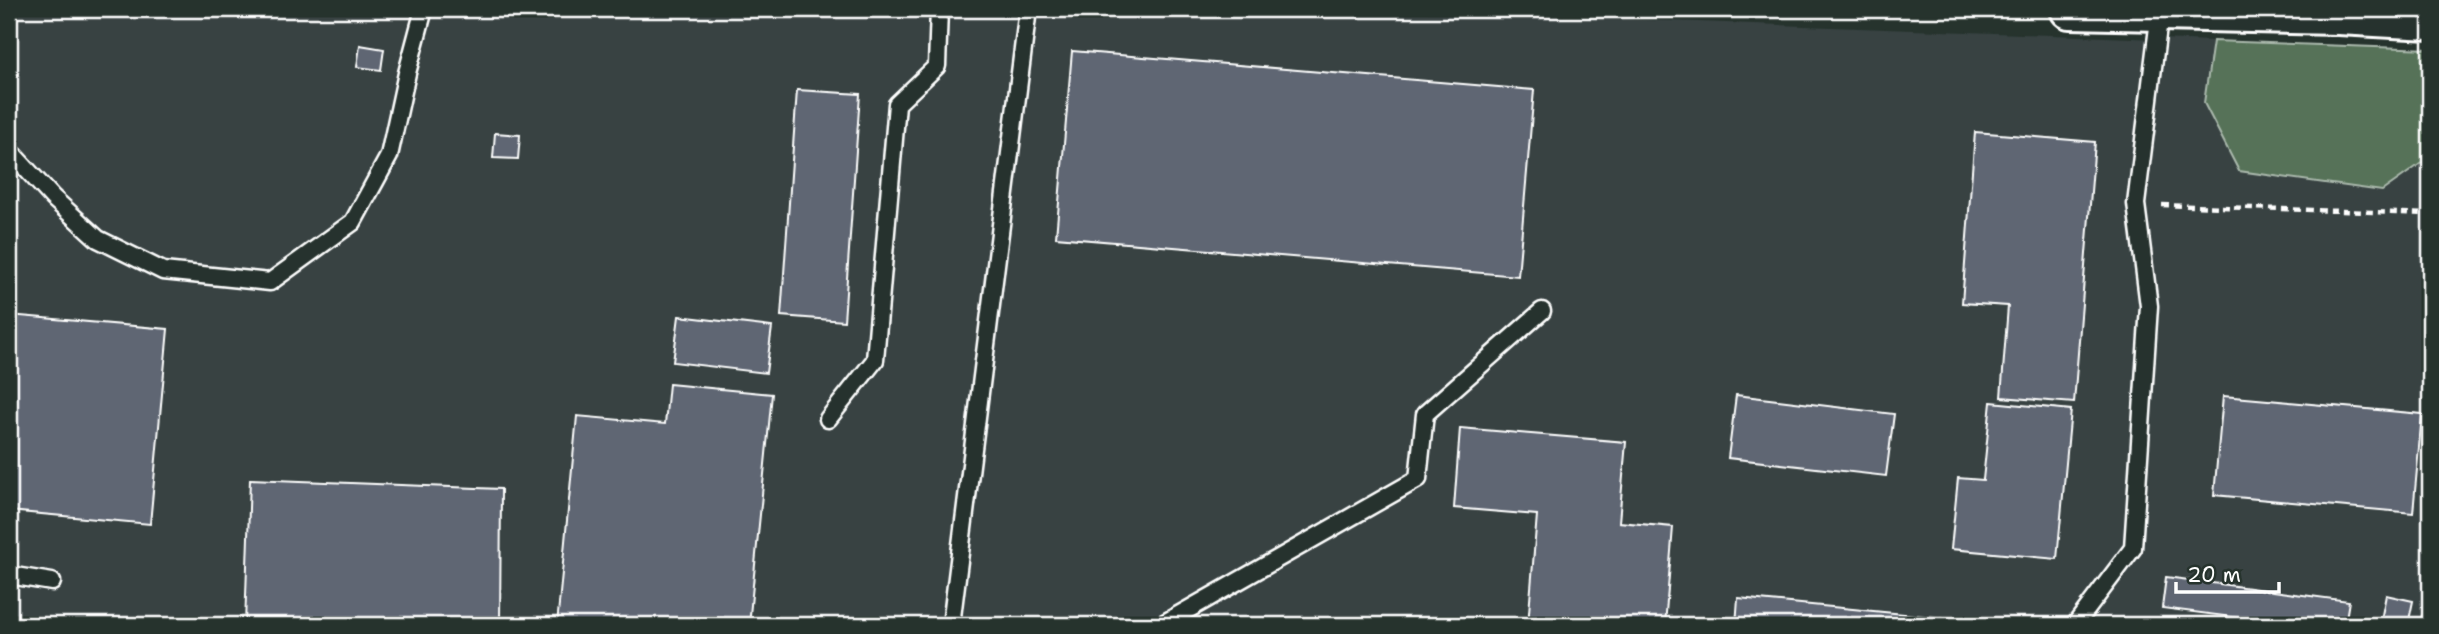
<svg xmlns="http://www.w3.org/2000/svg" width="2439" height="634" font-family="'Shantell Sans',sans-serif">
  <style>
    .built { fill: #374242 }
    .green { fill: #567258; stroke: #aab8ac; stroke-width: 2 }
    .building { fill: #5e6673; stroke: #fff; stroke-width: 2 }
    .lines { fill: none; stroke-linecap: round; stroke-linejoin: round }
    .lane-casing { stroke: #fff; stroke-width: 21 }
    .secondary-casing { stroke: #fff; stroke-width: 44 }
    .path { stroke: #fff; stroke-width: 4.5; stroke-dasharray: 7 5; stroke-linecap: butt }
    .lane { stroke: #26332d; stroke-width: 16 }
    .secondary { stroke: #26332d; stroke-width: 38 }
  </style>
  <rect width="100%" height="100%" fill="#26332d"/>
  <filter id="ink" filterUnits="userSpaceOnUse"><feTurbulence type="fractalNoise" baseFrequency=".0143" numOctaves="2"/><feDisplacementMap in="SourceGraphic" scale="14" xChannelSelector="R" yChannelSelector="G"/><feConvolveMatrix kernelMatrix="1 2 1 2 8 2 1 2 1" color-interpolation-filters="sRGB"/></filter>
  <g filter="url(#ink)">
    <path class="built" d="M9,9H1347L2213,41L2205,103L2382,191L2430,157V625H9Z"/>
    <path class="green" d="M2213,41L2430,49V157L2382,191L2239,171L2204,103Z"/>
    <path class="building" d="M360,45L384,49L381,70L357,67Z
      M1072,51L1534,90L1518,276L1056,237Z
      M797,90L860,94L844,321L781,316Z
      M1975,132L2095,142L2074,403L2001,397L2008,306L1962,303Z
      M495,133L520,135L518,159L493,158Z
      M9,315L168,329L150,524L9,511Z
      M679,316L772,327L766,373L673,362Z
      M669,384L772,394L749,625H557L577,416L665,424Z
      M1736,395L1894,414L1886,476L1728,458Z
      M2223,396L2422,414L2413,513L2214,495Z
      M1991,402L2071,410L2057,559L1951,549L1958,478L1983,480Z
      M1460,428L1626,442L1619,522L1673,527L1665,625H1528L1537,515L1454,508Z
      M250,479L501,489L500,625H245Z
      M2166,577L2349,601L2345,625H2294L2162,608Z
      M2386,595L2413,601L2408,625L2381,620Z
      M1738,598L2018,625H1736Z"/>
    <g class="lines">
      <g class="lane-casing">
        <path id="lane" d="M9,150L53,198L98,239L163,271L270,282L353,222L389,156L407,73L424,9
          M828,419L875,360L897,104L937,66L939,9
          M9,575L52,582
          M951,625L1028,9
          M1161,625L1418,479L1425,414L1542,311
          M2075,625L2133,548L2149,306L2136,204L2160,11
          M2429,625L2430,621"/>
      </g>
      <g class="secondary-casing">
        <path id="secondary" d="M2070,9L2339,15L2430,20"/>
      </g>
      <path class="path" d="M2162,205L2430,214"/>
      <use href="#lane" class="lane"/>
      <use href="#secondary" class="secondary"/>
    </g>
  </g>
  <rect width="2439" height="634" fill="none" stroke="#26332d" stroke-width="35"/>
  <rect x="18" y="18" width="2404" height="599" fill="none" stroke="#fff" stroke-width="2.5" filter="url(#ink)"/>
  <path d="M2176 582v10h103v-10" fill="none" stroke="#ffffff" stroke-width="3.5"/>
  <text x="2187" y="582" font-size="21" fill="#ffffff" stroke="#26332d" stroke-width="5" paint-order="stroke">20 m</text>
</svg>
